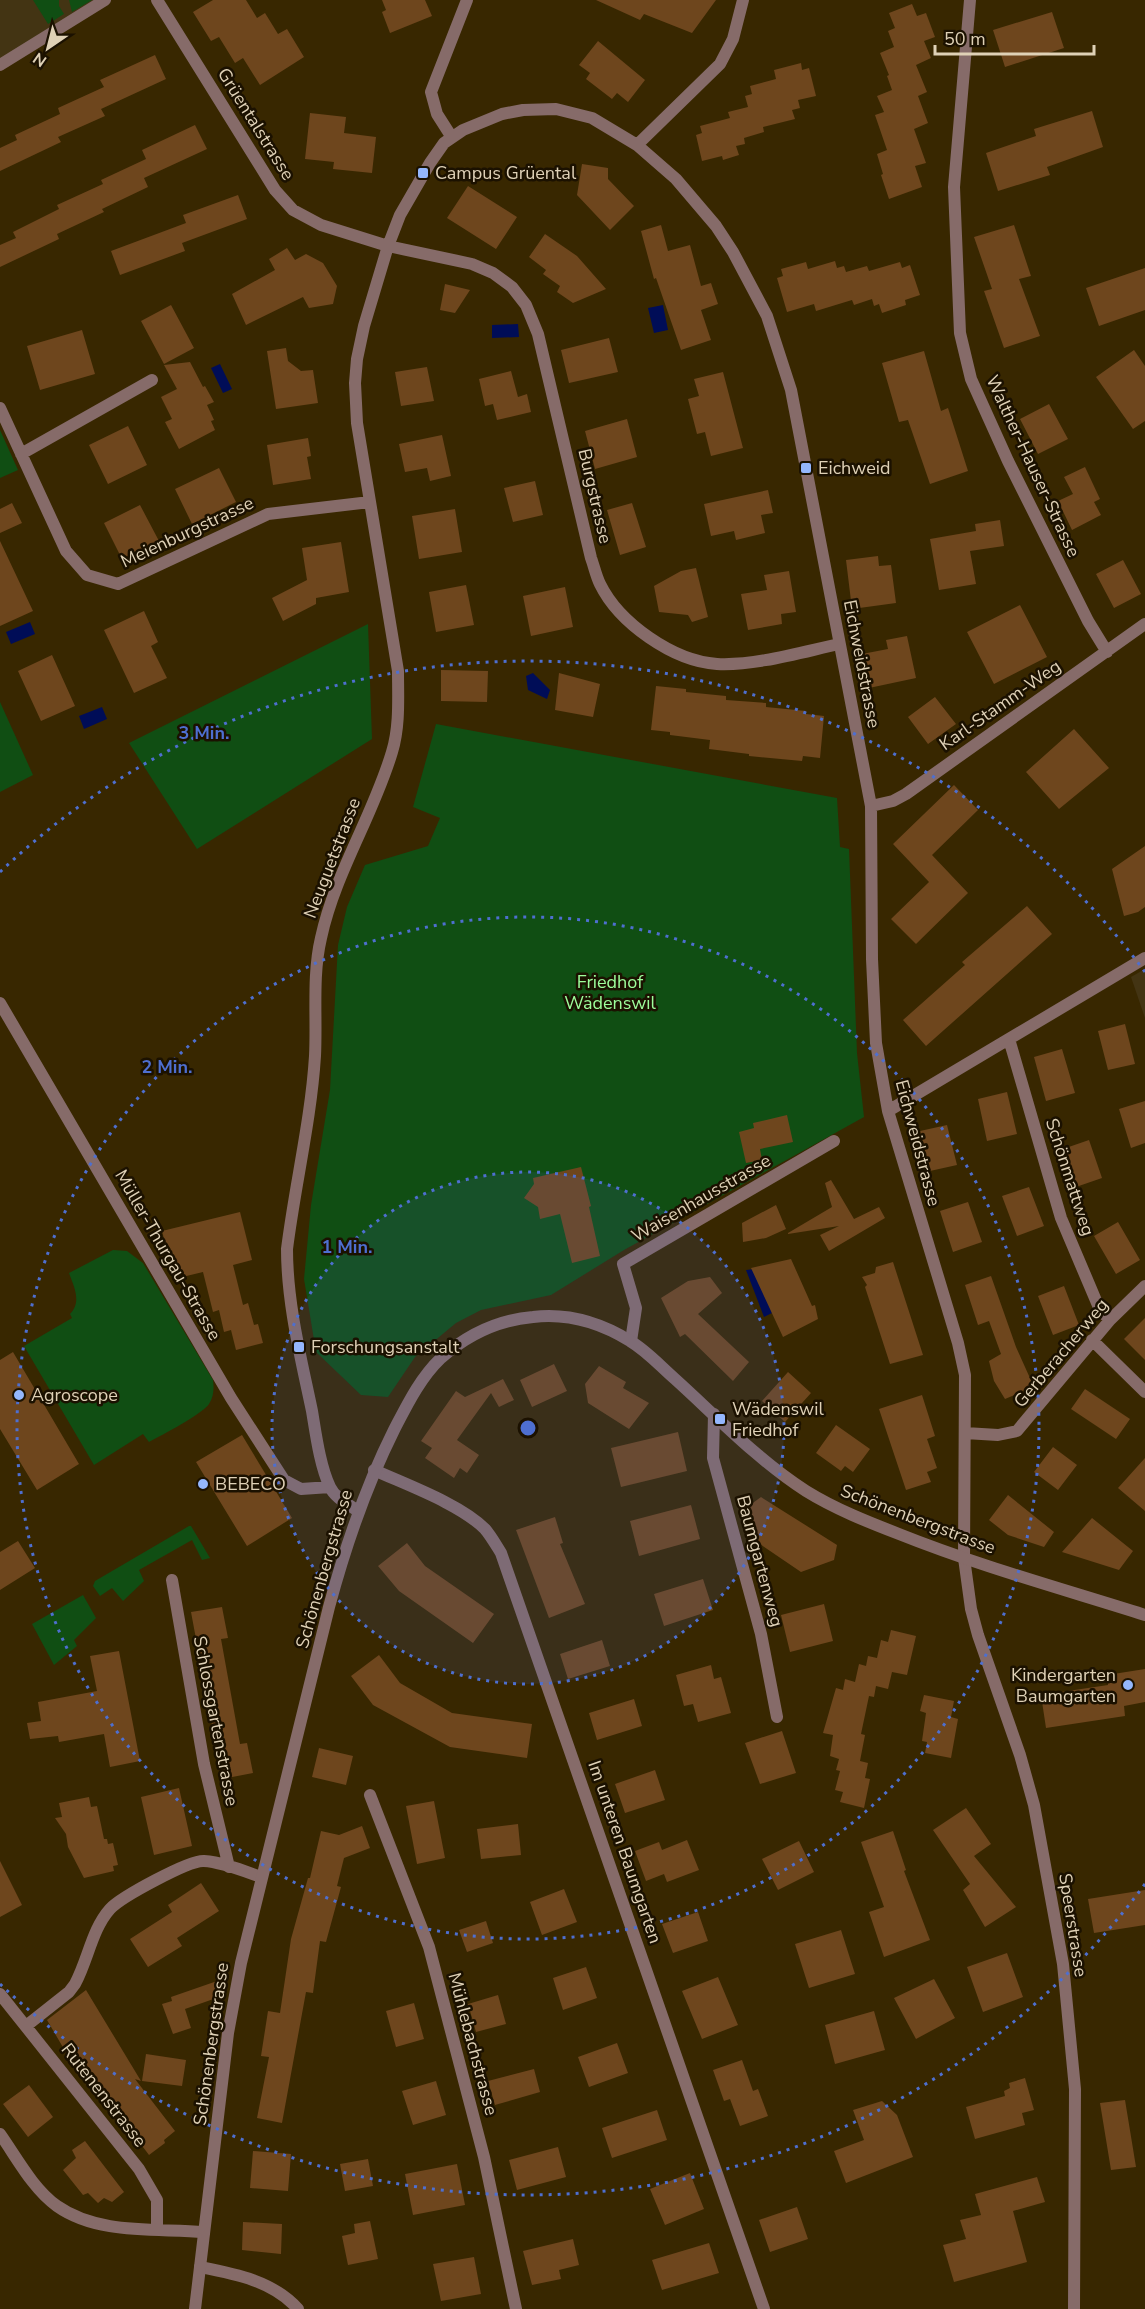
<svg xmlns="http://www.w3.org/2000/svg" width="1145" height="2309" font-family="'Nunito Sans',sans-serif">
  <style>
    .built { fill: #433413 }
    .green { fill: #104e13 }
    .water { fill: #000d57 }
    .building { fill: #6e461d }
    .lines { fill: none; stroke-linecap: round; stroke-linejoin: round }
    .minor { stroke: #866b69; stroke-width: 12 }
    .tertiary { stroke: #866b69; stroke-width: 12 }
    .ring { fill: none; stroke: #4e6fd0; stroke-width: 3; stroke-dasharray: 3 6 }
    .poi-dot { fill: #94b7fd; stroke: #1b1100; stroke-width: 2 }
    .labels { text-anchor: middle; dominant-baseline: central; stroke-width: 5; stroke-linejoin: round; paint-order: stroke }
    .street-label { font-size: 18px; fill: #dfd1b6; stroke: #1b1100 }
    .poi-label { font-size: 18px; fill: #dfd1b6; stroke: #1b1100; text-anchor: start }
    .park-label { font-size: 18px; fill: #9dfe9b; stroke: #1b1100 }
    .centre { fill: #4e6fd0; stroke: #1b1100; stroke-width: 3 }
    .ring-label { font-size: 18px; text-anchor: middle; font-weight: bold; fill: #4e6fd0; stroke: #1b1100; stroke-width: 5; stroke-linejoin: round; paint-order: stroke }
  </style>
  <rect width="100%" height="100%" fill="#382700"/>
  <path class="built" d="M0,0H102L0,62Z
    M1145,969V1018L1131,977Z"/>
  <path class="green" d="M33,0H59V6L64,14L48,24Z
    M69,0H92L72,12Z
    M0,430L18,470L0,478Z
    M368,624L372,739L197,849L129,743Z
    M0,702L33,775L0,792Z
    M436,724L837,798L840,847L849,849L857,1053L864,1117L624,1250L551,1295L481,1310L456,1323L415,1357L388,1397L361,1395L316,1352L304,1279L311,1205L330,1090L338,945L347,907L365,865L428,846L440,818L413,807Z
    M113,1250L127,1251L143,1263L213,1380C214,1388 214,1397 209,1404C201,1415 162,1435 149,1442L143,1434L94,1465L24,1346L72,1318L70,1314C82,1302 74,1287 69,1273Z
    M189,1526H191L210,1558L202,1560L192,1540L139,1570L144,1581L123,1601L112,1588L100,1596L93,1586L95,1581Z
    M83,1595L96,1618L74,1640L77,1646L54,1665L32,1624Z"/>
  <path class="water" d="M663,305L668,330L654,333L648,308Z
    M518,324L519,337L492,338V325Z
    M220,364L232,389L223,393L211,368Z
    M30,622L35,634L11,644L6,632Z
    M533,673L550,690L547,699L528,690L526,676Z
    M102,707L107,719L84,729L79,716Z
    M755,1269L772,1313L764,1317L746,1270Z"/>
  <path class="building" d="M213,0H246L257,18L265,13L278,34L287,29L304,57L260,85L243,58L235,63L219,37L211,41L193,12Z
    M382,0H425L432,16L390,33L382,12L386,10Z
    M596,0H716L692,33L644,14L640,20Z
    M912,4L917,16L926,13L935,37L924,41L931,58L916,65L927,92L918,96L928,123L914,129L926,163L915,166L922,187L889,199L881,175L883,174L877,154L887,150L875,115L884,112L877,96L892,90L887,76L889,75L880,53L894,47L888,31L895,28L889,13Z
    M1052,12L1064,48L1005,67L993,30Z
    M598,41L645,80L628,102L617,93L612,99L586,79L590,73L579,65Z
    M155,55L166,79L101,109L105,116L58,137L61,142L0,171V148L17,140L15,135L60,114L58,108L104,87L100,80Z
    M801,63L802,70L809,68L816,96L798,100L800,108L792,110L795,119L763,127L764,132L744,138L745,144L736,146L739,155L723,160L722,156L702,161L696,135L702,133L700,126L730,118L728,112L748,107L745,96L752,94L750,86L776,79L774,70Z
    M1092,111L1103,147L1047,167L1050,175L998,191L986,153L1036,136L1034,129Z
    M310,113L346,117L344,133L376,137L372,173L333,169L334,162L305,159Z
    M195,125L207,149L144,178L148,187L102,209L104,212L57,234L59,239L0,267V245L16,238L13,232L59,209L57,205L103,184L101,180L146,159L142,150Z
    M582,164L608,168V179L634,206L610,230L577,195Z
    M468,186L517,217L496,249L447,218Z
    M238,195L247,219L182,243L185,251L120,275L111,251L186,223L183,215Z
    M661,225L668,251L690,245L701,286L711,283L718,304L701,310L711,340L681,350L656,278L654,279L641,231Z
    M1014,225L1031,276L1019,279L1040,336L1004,348L984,291L992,289L974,237Z
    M545,234L577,256L606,289L573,303L557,292L560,286L543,274L546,270L529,257Z
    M287,248L295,260L306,254L323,263L337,286L333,304L309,308L303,297L246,325L232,294L275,270L269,259Z
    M835,261L837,268L844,266L846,272L867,266L869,271L900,262L902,268L910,265L920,295L905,300L906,305L882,313L879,304L874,306L872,299L854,305L852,300L816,311L814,304L787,312L777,278L783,276L781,269L806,262L808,269Z
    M1145,268V310L1099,326L1086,288Z
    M445,284L470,290L455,313L440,310Z
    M171,305L194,348L164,364L141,321Z
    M82,330L95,374L40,390L27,346Z
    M609,338L618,372L569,383L561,350Z
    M286,348L288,361L301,371L313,370L318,403L276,409L267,351Z
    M1134,350L1145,366V421L1133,429L1096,377Z
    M924,351L941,411L948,408L968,471L930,484L908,420L899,422L882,363Z
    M190,362L203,387L205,386L214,402L207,405L214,420L211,421L215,430L179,449L165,422L172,419L161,397L177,389L164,365Z
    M427,367L434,401L401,406L395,372Z
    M511,371L518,397L527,394L531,412L497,420L493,404L485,406L479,379Z
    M723,372L743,448L711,456L705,432L697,434L688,399L699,396L694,379Z
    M1049,404L1068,439L1038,454L1020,419Z
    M627,419L637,457L595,469L585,431Z
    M128,426L147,465L108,484L89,445Z
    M442,435L451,476L430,481L427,468L405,472L399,444Z
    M308,438L311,456L307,457L311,479L273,485L267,445Z
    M1085,467L1100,499L1094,502L1101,515L1072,530L1058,501L1073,494L1064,477Z
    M219,468L236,502L192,524L175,489Z
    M535,481L543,515L513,522L504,488Z
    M768,490L773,513L761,515L765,533L736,540L734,531L711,536L704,504Z
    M12,503L22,523L0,533V509Z
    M632,503L646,547L620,555L607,510Z
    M140,505L159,541L122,559L104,523Z
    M455,509L462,552L419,559L412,516Z
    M1000,520L1004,546L970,551L976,584L939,590L930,539L976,531L975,524Z
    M0,541L33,611L0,626Z
    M341,542L349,592L316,598V604L283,621L272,598L307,580L302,548Z
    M878,556L879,566L891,565L896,603L852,609L846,560Z
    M1123,560L1141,594L1114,608L1096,574Z
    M696,568L708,617L692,622L688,615L659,612L654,586L681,571Z
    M789,571L796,612L781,614L782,624L748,630L741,594L767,590L764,575Z
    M466,585L474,625L436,632L429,592Z
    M565,587L573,627L531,636L523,596Z
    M1020,605L1047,657L994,684L967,632Z
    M144,611L158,642L151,646L167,678L134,693L104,630Z
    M907,636L916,678L869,688L862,654L888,649L886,640Z
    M52,655L75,706L41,721L18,671Z
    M441,670L488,671L487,702L441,701Z
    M559,673L600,684L593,717L555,710Z
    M656,686L686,689V692L726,696V700L766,703V707L806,711V714L824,716L820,758L803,756L802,761L749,756V754L709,749L710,740L670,735V732L651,730Z
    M935,697L956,724L928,744L908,717Z
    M1074,729L1109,768L1059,809L1026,772Z
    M954,785L978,810L932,855L968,893L916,944L891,919L929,882L893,844Z
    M1145,846V907L1138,912L1124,916L1112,869Z
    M1027,906L1052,934L926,1046L903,1020L965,965L962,962Z
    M1125,1024L1135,1064L1108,1070L1098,1031Z
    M1062,1049L1075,1093L1046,1101L1034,1057Z
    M1007,1092L1017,1134L987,1141L978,1099Z
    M1145,1101V1143L1131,1148L1119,1109Z
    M787,1115L793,1142L760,1149L762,1160L746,1163L739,1132L754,1128L753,1123Z
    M947,1125L957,1165L930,1171L920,1131Z
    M1089,1140L1102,1178L1073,1188L1060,1150Z
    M581,1167L591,1206L589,1207L600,1256L572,1263L560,1214L540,1219L538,1207L524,1198L534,1184L533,1178Z
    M831,1180L854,1219L879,1207L885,1218L829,1251L820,1235L839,1226L788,1234V1233L832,1207L825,1183Z
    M1029,1187L1044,1226L1017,1236L1002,1196Z
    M968,1202L982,1242L953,1252L940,1211Z
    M776,1205L786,1229L766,1238L743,1242L742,1223Z
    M240,1212L252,1260L233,1265L243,1305L248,1303L254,1325L258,1324L263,1343L236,1350L231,1330L224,1332L219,1310L213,1312L203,1272L174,1279L162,1231Z
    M1118,1222L1140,1260L1116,1274L1094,1236Z
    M791,1259L812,1306L815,1305L818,1319L783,1337L751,1268Z
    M893,1262L923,1355L890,1364L865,1287L867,1285L862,1277L875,1273L876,1267Z
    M991,1276L1016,1347L1034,1387L1005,1399L994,1381L989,1361L1001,1354L989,1321L978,1325L965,1285Z
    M710,1277L722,1293L698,1314L749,1362L733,1381L685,1334L680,1337L661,1298L688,1281Z
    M1064,1286L1079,1325L1053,1335L1038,1296Z
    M1145,1318V1360L1124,1339Z
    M13,1352L79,1464L37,1490L0,1429V1360Z
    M554,1364L567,1391L532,1407L520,1380Z
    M599,1366L626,1382L623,1388L649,1403L629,1429L588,1403L585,1384Z
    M788,1372L811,1393L785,1422L762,1401Z
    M503,1379L514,1400L499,1407L491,1393L457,1440L479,1455L467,1473L460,1468L454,1478L425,1458L432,1448L421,1441L456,1391L465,1397Z
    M1085,1389L1130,1419L1116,1439L1071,1409Z
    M922,1395L935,1436L927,1439L937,1468L927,1472L931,1482L906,1490L879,1409Z
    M836,1425L870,1449L853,1472L845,1466L841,1471L816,1453Z
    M678,1432L687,1471L621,1487L611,1448Z
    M242,1435L292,1518L247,1546L196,1462Z
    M1053,1447L1077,1465L1058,1490L1034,1472Z
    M1145,1458V1511L1118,1488Z
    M1008,1495L1054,1532L1044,1547L1008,1535L989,1520Z
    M761,1497L837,1545L834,1560L801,1572L754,1540L750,1505Z
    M691,1505L700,1539L639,1556L630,1521Z
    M555,1517L563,1543L560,1544L585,1604L549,1618L516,1530Z
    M1092,1518L1133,1551L1119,1570L1062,1552Z
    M18,1541L35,1568L0,1590V1552Z
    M407,1543L425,1566L494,1614L473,1643L399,1591L378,1566Z
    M703,1579L713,1610L664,1626L654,1594Z
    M824,1604L833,1641L790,1652L781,1615Z
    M222,1607L228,1638L221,1639L240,1744L247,1743L253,1773L222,1779L191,1612Z
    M891,1630L916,1636L907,1675L892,1672L888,1689L876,1686L874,1697L869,1696L861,1734L865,1735L860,1761L868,1763L865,1778L870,1779L864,1808L840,1802L843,1792L835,1790L840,1771L836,1770L839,1759L830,1756L833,1735L823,1733L836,1688L843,1690L845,1679L855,1682L859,1664L866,1666L868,1656L877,1658L881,1640L888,1642Z
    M602,1640L610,1666L568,1679L560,1654Z
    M119,1651L140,1761L110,1767L104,1734L59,1742L58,1736L30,1739L27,1723L41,1721L38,1702L97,1691L90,1656Z
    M379,1655L400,1683L452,1713L532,1724L527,1758L450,1747L373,1705L351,1676Z
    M711,1665L714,1679L721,1677L731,1713L698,1722L693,1704L684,1706L676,1675Z
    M1145,1669V1702L1124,1706L1125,1716L1046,1728L1041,1695L1108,1685L1107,1675Z
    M924,1695L954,1701L951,1717L958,1719L951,1758L925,1753L927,1742L922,1741L926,1713L920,1711Z
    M634,1699L642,1726L597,1740L589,1713Z
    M782,1731L796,1773L760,1784L745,1743Z
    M319,1748L353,1756L346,1785L312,1777Z
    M655,1770L665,1800L625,1813L615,1784Z
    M179,1788L192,1846L154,1855L141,1797Z
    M89,1797L91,1807L97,1806L104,1839H107L108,1844L113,1843L118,1865L113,1866L114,1871L84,1878L68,1847L66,1834L55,1818L62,1817L59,1803Z
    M434,1801L445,1858L417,1864L406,1806Z
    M966,1808L991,1844L974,1856L1016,1907L985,1927L963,1890L970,1884L933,1830Z
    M518,1824L521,1855L481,1859L477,1829Z
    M362,1826L370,1848L344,1858L337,1886L341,1887L326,1942L320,1941L313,1993L306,1992L282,2123L257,2118L269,2057L261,2056L268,2011L280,2013L291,1939L308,1878H310L321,1831L339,1835Z
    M893,1831L906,1870L904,1871L930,1940L884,1957L869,1912L884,1907L861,1842Z
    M687,1840L699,1870L667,1882L664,1874L646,1881L635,1851L659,1842L662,1850Z
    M799,1841L814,1872L778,1890L762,1859Z
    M0,1861L22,1905L0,1917Z
    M201,1883L219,1911L177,1938L182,1946L148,1967L130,1939L172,1912L168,1905Z
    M564,1889L577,1922L542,1935L530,1902Z
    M1145,1890V1925L1094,1933L1088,1899Z
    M698,1912L708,1941L673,1953L662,1924Z
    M486,1921L493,1943L467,1952L459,1930Z
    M841,1930L855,1974L809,1988L795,1944Z
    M1007,1953L1023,1997L983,2012L967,1967Z
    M586,1967L597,1998L563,2010L553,1978Z
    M718,1977L738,2025L702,2039L682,1991Z
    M934,1979L955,2018L916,2039L894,1998Z
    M220,1980L225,1995L185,2009L191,2028L173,2034L162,2004L172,2001L171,1997Z
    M86,1990L141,2081L135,2079L175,2131L164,2140L165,2143L149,2155L84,2069L78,2073L47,2020Z
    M498,1995L506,2024L476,2032L468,2004Z
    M414,2003L424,2039L396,2047L386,2011Z
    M874,2011L885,2050L835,2064L825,2025Z
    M617,2043L628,2073L589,2087L578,2057Z
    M146,2054L186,2060L182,2086L142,2081Z
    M742,2060L753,2091L758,2089L768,2116L740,2126L730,2099L724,2101L713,2070Z
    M534,2069L540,2092L495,2105L488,2081Z
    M1025,2078L1034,2110L1022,2113L1025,2125L975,2139L966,2107L1005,2096L1004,2091L1010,2088L1009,2083Z
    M436,2081L446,2115L413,2125L402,2091Z
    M29,2085L53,2117L28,2137L3,2104Z
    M1125,2100L1136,2167L1111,2170L1100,2103Z
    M882,2101L897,2115L913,2157L846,2183L834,2151L864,2140L853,2110Z
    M657,2110L667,2140L612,2158L602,2128Z
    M85,2141L124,2192L112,2202L104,2198L98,2203L88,2193L83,2195L63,2170L76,2158L72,2150Z
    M558,2147L566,2177L517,2190L509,2160Z
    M253,2151L291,2154L288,2191L250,2188Z
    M368,2159L373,2186L345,2191L340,2164Z
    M457,2164L465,2205L413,2215L405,2174Z
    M690,2173L704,2209L665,2225L650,2189Z
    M1037,2177L1045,2202L1013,2211L1027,2262L954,2282L943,2245L966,2239L960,2220L981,2215L975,2194Z
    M797,2207L808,2239L770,2252L759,2220Z
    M370,2221L378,2259L348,2265L342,2236L355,2233L354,2224Z
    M243,2222L282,2224L281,2254L242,2250Z
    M573,2239L579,2265L559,2270L561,2279L532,2285L523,2251Z
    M709,2243L719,2273L662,2290L652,2260Z
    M474,2257L481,2294L441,2301L433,2264Z"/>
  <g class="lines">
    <path class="minor" d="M157,0L275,190L293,210L321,225L388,246L472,264L493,273L512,287L526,305L538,334L591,558C594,566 596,576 600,584C619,623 673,661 717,664C755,666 802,652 839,644
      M970,0L954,187L960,333L971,379L1008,461L1088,621L1107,652
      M0,65L105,0
      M451,136L437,114L431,92L467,0
      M637,145L720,64L733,39L743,0
      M0,408L66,551L87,575L118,584L268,514L370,502
      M21,454L152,380
      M871,806L893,801L906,794L1145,624
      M0,1003L231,1398L284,1480L301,1489L330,1487
      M1009,1039L1061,1218L1100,1310L1110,1320
      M888,1111L1145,958
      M1092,1340L1145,1392
      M631,1341L636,1308L623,1264L834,1141
      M714,1414L713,1458L761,1634L777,1717
      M965,1433L998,1435L1017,1431L1110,1320L1145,1286
      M374,1470C407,1485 460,1504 485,1529C491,1536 496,1545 501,1553L764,2309
      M358,1511C348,1504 335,1498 330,1487C320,1466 316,1435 312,1411C301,1358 287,1304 287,1249C295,1185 311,1120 315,1056C317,1017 312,976 321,938C335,873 373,816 392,752C400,726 398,697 398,671L357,423L355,383L357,359L364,326L388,246L400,215L430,163L444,143L463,130L502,114L523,110L556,109L592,118L637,145L676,179L716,226L733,252L767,316L791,390L871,806L872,959L876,1043L888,1111L958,1343L965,1375L964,1558L971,1609L978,1635L1020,1755L1034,1805L1063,1964L1075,2089L1074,2309
      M172,1580L204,1764L229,1867
      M370,1795L429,1947L484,2157L516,2309
      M0,1994L139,2169L157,2200V2229
      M26,2026L69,1992L75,1984C88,1960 92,1929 110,1909C121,1897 189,1860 204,1861C222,1862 244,1871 261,1877
      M0,2134C17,2158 33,2189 57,2206C98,2235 156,2228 204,2232
      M200,2267C236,2274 273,2281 298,2309"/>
    <path class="tertiary" d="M195,2309L228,2033L241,1963L329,1607C346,1544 365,1488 394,1430C407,1405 420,1378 441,1358C467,1335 499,1320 533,1317C567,1313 601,1323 630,1341C647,1351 660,1366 675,1379C717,1417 758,1460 806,1491C835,1509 868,1522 899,1534C979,1566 1063,1589 1145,1615"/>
  </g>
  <circle cx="528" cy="1428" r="256" fill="#4e6fd0" fill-opacity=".12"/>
  <g class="ring">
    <circle cx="528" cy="1428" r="256"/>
    <circle cx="528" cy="1428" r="511"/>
    <path d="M1145 1884A767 767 0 0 1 0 1984M0 872A767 767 0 0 1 1145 972"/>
  </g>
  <g class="poi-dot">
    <rect x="417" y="167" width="12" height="12" rx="3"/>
    <rect x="800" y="462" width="12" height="12" rx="3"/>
    <rect x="293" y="1341" width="12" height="12" rx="3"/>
    <circle cx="19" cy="1395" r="6"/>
    <rect x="714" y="1413" width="12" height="12" rx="3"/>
    <circle cx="203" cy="1484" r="6"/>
    <circle cx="1128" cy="1685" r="6"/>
  </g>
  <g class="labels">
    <g class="street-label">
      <text transform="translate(256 124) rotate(58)">Grüentalstrasse</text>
      <text transform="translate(1033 466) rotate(65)">Walther-Hauser-Strasse</text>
      <text transform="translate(595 496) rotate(77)">Burgstrasse</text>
      <text transform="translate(187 532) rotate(-25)">Meienburgstrasse</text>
      <text transform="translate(862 664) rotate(79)">Eichweidstrasse</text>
      <text transform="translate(1000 705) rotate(-35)">Karl-Stamm-Weg</text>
      <text transform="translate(332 858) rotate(-69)">Neuguetstrasse</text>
      <text transform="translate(918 1143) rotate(75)">Eichweidstrasse</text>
      <text transform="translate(1070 1177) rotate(72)">Schönmattweg</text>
      <text transform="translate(701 1198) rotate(-30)">Waisenhausstrasse</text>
      <text transform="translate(168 1255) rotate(60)">Müller-Thurgau-Strasse</text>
      <text transform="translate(1061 1353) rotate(-50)">Gerberacherweg</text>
      <text transform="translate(918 1519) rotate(21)">Schönenbergstrasse</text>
      <text transform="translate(760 1561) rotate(75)">Baumgartenweg</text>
      <text transform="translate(324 1569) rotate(-74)">Schönenbergstrasse</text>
      <text transform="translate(216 1721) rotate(79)">Schlossgartenstrasse</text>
      <text transform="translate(625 1852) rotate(71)">Im unteren Baumgarten</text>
      <text transform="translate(1073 1925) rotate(81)">Speerstrasse</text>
      <text transform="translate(211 2044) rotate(-82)">Schönenbergstrasse</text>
      <text transform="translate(473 2044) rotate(75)">Mühlebachstrasse</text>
      <text transform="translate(104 2095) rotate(52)">Rutenenstrasse</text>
    </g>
    <g class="poi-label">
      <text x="435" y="173">Campus Grüental</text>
      <text x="818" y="468">Eichweid</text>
      <text x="311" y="1347">Forschungsanstalt</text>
      <text x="31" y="1395">Agroscope</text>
      <text x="732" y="1409">Wädenswil<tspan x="732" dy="21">Friedhof</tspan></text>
      <text x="215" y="1484">BEBECO</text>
      <text x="1116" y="1675" text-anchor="end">Kindergarten<tspan x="1116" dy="21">Baumgarten</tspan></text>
    </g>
    <g class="park-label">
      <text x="610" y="982">Friedhof<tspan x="610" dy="21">Wädenswil</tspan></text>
    </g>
  </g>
  <circle cx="528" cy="1428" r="9" class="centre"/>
  <g class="ring-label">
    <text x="204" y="739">3 Min.</text>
    <text x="167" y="1073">2 Min.</text>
    <text x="347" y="1253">1 Min.</text>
  </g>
  <g transform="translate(48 48) rotate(215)" stroke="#1b1100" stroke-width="4.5" paint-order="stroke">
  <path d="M0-4.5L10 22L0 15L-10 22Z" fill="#dfd1b6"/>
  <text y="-9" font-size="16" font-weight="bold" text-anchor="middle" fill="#dfd1b6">N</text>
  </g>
  <path d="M935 45v9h159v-9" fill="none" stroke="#dfd1b6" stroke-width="3"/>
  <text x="944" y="45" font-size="18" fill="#dfd1b6" stroke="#1b1100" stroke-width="4.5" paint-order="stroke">50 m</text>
</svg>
